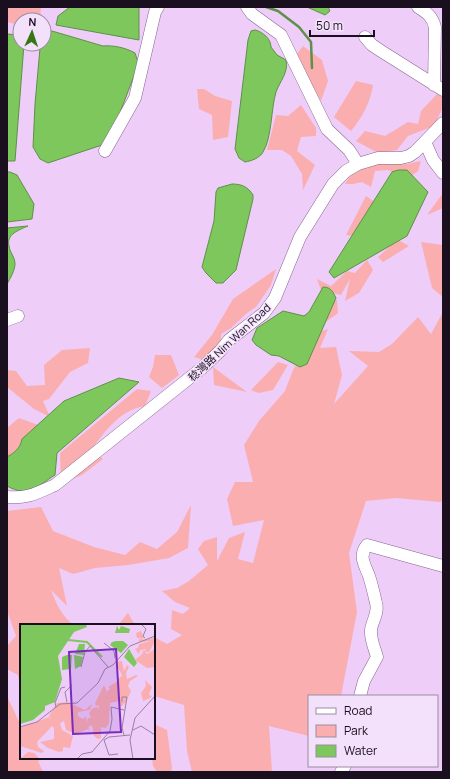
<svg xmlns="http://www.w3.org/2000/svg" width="450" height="779" font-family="Manrope,'Noto Sans SC',sans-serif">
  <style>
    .green { fill: #fbaeb0 }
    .water { fill: #7dc75d; stroke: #5f904a }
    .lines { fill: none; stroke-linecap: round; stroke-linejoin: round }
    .stream { stroke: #5f904a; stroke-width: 2.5 }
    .minor-casing { stroke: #84678f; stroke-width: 13 }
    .minor { stroke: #fff; stroke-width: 12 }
    .labels { text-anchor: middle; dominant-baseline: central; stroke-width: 3; stroke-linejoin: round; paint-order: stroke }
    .street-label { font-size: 11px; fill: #1a0f1e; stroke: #f3e0fa }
    .inset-river { fill: none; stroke: #7dc75d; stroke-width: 2 }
    .inset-road { fill: none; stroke: #9981a1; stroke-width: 1 }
    .view { fill: #7b2cbf; fill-opacity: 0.15; stroke: #7b2cbf; stroke-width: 2 }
    .inset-edge { fill: none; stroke: #1a0f1e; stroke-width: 2 }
  </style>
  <rect width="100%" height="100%" fill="#eecdf9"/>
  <path class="green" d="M7,7H41L40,20H20V25L7,22Z
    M303,46L322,60L328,81L321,101L296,55Z
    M356,81L373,85C371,101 362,118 351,131L334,117Z
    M197,89H204L215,96L232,101L228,137L213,140L212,115L199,109Z
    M437,94L443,97V107L434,126L408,136L397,150L378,153L356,141L365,131L385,136L408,122L418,124L421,111Z
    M301,105L316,128V136L301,137L297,151L315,165L303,190L302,174L291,156L282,150H267L276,115L288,116Z
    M368,159L407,164L421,161L418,171L407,179L388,170L375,171L371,187L362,182L353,184H345L350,176Z
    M443,193V208L427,215Z
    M366,196L375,202L354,236L346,235Z
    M397,240L402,242L409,246L383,262L378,257Z
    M421,242L443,245V297L432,288Z
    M367,260L373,270L359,293L345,301L350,279L341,295L321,290L317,279L331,286L347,271L355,273Z
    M276,269L271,285L256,307L247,313L231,328L221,334V341L205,360L194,357L212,335L233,299Z
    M337,300L338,313L323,324L316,310Z
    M443,312V500L440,502L396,498L366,501L349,553L357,612L341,696H309V736L269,726L272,772H192L187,751L184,705L154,696V637L167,644L182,635L171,629L172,610L183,614L190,608L175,602L162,591L177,588L189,581L208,565L198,549L204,541L217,537V561L229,538L245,532L238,559L253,563L264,520L233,526L227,499L235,482H253L244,445L259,421L285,391L293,370L313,334L328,329L320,348L336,347L342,375L334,404L368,366L349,351L379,352L392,344L418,317L431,334Z
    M90,348L88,363L70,372L49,399L43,401L50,417L34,409L7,387V370L16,371L27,386L45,385L44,365L62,350Z
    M155,355H171L179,375L162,388L149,377L153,367Z
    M278,362L288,365L273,390L259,393L251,390Z
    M213,367L247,392L214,385Z
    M137,389L151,391L145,406C119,410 106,431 91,450L103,459L82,475L61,484L60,453Z
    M19,418L41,426V437L7,461V428Z
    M191,505L188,548L169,558L128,565L95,568L73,574L59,568L67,606L51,590C56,603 62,617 74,625H21V693L18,675L7,669V646L16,636L7,611V511L41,507L53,531L94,547L125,555L140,542L157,549L177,532Z
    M128,613L135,625H118Z
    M7,696L21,726V758H46L38,761L43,772L7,771Z
    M154,724L167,730L172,768L171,772H157L153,766L152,758H154Z"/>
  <path class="water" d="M70,7H139V40L56,25L58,16Z
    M307,7H328L330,11L325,15Z
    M255,30C263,32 271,39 271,47L277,55L286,60C289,72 280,81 276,92C271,108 272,138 263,152C260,158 251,161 245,162L239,158L235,149L248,40L251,31Z
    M46,31H52L103,46C114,45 126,48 135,53L138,62L137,68L111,136L102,145L48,163L40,159L33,147L35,104L40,48L41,44H44V33Z
    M7,34L20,35V44H24L15,161H7Z
    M398,170H407L428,192L407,236L334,278L329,272L392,172Z
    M7,172H10L17,175L34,204L32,219L7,222Z
    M232,184C242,184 248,187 253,195V199L236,270L223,283H216L206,273L202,267L214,221L216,192L218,188Z
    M28,226C19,230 6,234 9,246C10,253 15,257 15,264C15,270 10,279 7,284V228Z
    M323,287C331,287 333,292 336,298L307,364L300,367L279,356L271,355L256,345L252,340L257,328L283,311L304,316L309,312Z
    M119,378L139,382L57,453L55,475C36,487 29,498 7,486V457C15,452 20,449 22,439L64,401Z"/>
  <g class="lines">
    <path class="stream" d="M266,7L278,11L299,27L311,42L312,68"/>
    <g class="minor-casing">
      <path id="minor" d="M247,7L252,14L281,35L327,129L349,150L358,164
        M418,7C427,13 432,16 435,27L434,85
        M365,37L372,45L381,51L443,90
        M425,142L433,160L443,173
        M105,151L135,98L155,12L158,7
        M7,320L18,316
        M7,497C27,499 37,493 55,485L202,368L220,351L229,340L264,313L275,298L300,237L333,184L346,171L358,164L378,158H401L409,156L415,152L443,123
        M360,696L364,681L377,657C375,649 370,639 371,630C372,621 379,613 376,603C374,594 372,585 369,576C365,565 358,556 367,545L443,566
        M341,772L345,766"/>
    </g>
    <use href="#minor" class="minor"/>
  </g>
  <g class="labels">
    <g class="street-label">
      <text transform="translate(229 342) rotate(-43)">稔灣路 Nim Wan Road</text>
    </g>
  </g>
  <g transform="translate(20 624)">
    <rect width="135" height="135" fill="#eecdf9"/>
    <path d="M121,7L124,14L121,16L135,14L134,19L118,24L119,20L132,17L120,18L118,16L122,14H117L116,9ZM134,19L129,28H125L127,30L135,25V43L127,44L115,36L122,30L123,27L121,26L125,27L126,25L120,26L119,30L115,25ZM99,37H102L104,47L107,41L109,43L106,49L107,55L116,51L118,52L110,57L108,62L111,67L106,78L101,83L99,77L90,79L89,99L86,104L81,103V114L78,115L74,112L72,101L68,103L71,110L68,105L56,110L46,106L44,97L40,99L42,106L53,112L50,124L43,123V127L39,128L28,124L20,118L34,115V104L32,102L17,118L18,123L24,127L22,129L0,122V104L29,93L32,97L29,92L37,79L48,78L65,86L72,80L70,86L58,88V92L63,95L66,92L67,98L68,94H71L69,89L73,84L78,83L79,86V81L76,82L75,79L84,61L87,68L90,64L88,63L98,57L95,51L98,56L102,51L96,40ZM125,56L132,63L129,70L132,73L123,77L121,69L126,62ZM8,128L14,129L20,135H0Z" fill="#fbaeb0"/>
    <path d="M0,0H66L67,3L54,8L38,32L42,55L35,78L25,82V86L13,96L0,100ZM97,2L99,6L101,2L110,5L109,9H95ZM96,17H103L108,21L101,29L90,21L92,18ZM59,20H65L64,31L55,30ZM109,25L117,39L114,43L104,33ZM47,31H52L51,45L42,46V33ZM54,31L63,33L61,42L55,45Z" fill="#7dc75d"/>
    <path class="inset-river" d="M48,16L67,18L82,33"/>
    <path class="inset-road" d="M121,0L126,5L123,12L125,14M84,19L94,27L95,34M61,43L65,28L70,22L88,43M47,78L45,68L52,61M102,78V73H107L102,104L104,111M36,83L35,79L41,64L45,63M0,103L17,98L40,80L57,79L78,59L85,45L93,41L110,22L135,12M113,106L121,102L135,111M98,130L89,131L84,116L89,113L110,111M57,135L62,130L72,128L90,107L92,95L91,83L104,86M113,135L110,116L115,94L135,72"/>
    <path class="view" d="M96,25L101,108L53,110L49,28Z"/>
    <rect width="135" height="135" class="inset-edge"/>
  </g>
  <rect width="450" height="779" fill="none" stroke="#1a0f1e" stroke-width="16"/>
  <rect x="308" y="695" width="130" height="72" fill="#f3e0fa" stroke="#9c8ca2"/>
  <rect x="316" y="708" width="20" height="6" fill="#ffffff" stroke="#9c8ca2"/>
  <text x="344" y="715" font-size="12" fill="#1a0f1e">Road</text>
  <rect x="316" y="725" width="20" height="12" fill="#fbaeb0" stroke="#9c8ca2"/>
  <text x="344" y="735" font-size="12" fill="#1a0f1e">Park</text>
  <rect x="316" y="745" width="20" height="12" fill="#7dc75d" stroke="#9c8ca2"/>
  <text x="344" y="755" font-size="12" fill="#1a0f1e">Water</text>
  <g transform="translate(32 32) rotate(3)"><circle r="19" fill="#f3e0fa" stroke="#9c8ca2"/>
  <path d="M0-3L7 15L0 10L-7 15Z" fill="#377612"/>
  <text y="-6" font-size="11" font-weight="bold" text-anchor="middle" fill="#1a0f1e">N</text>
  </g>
  <path d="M310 30v6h64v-6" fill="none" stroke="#1a0f1e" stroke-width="2"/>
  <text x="316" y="30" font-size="12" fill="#1a0f1e" stroke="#f3e0fa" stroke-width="3" paint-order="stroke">50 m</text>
</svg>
